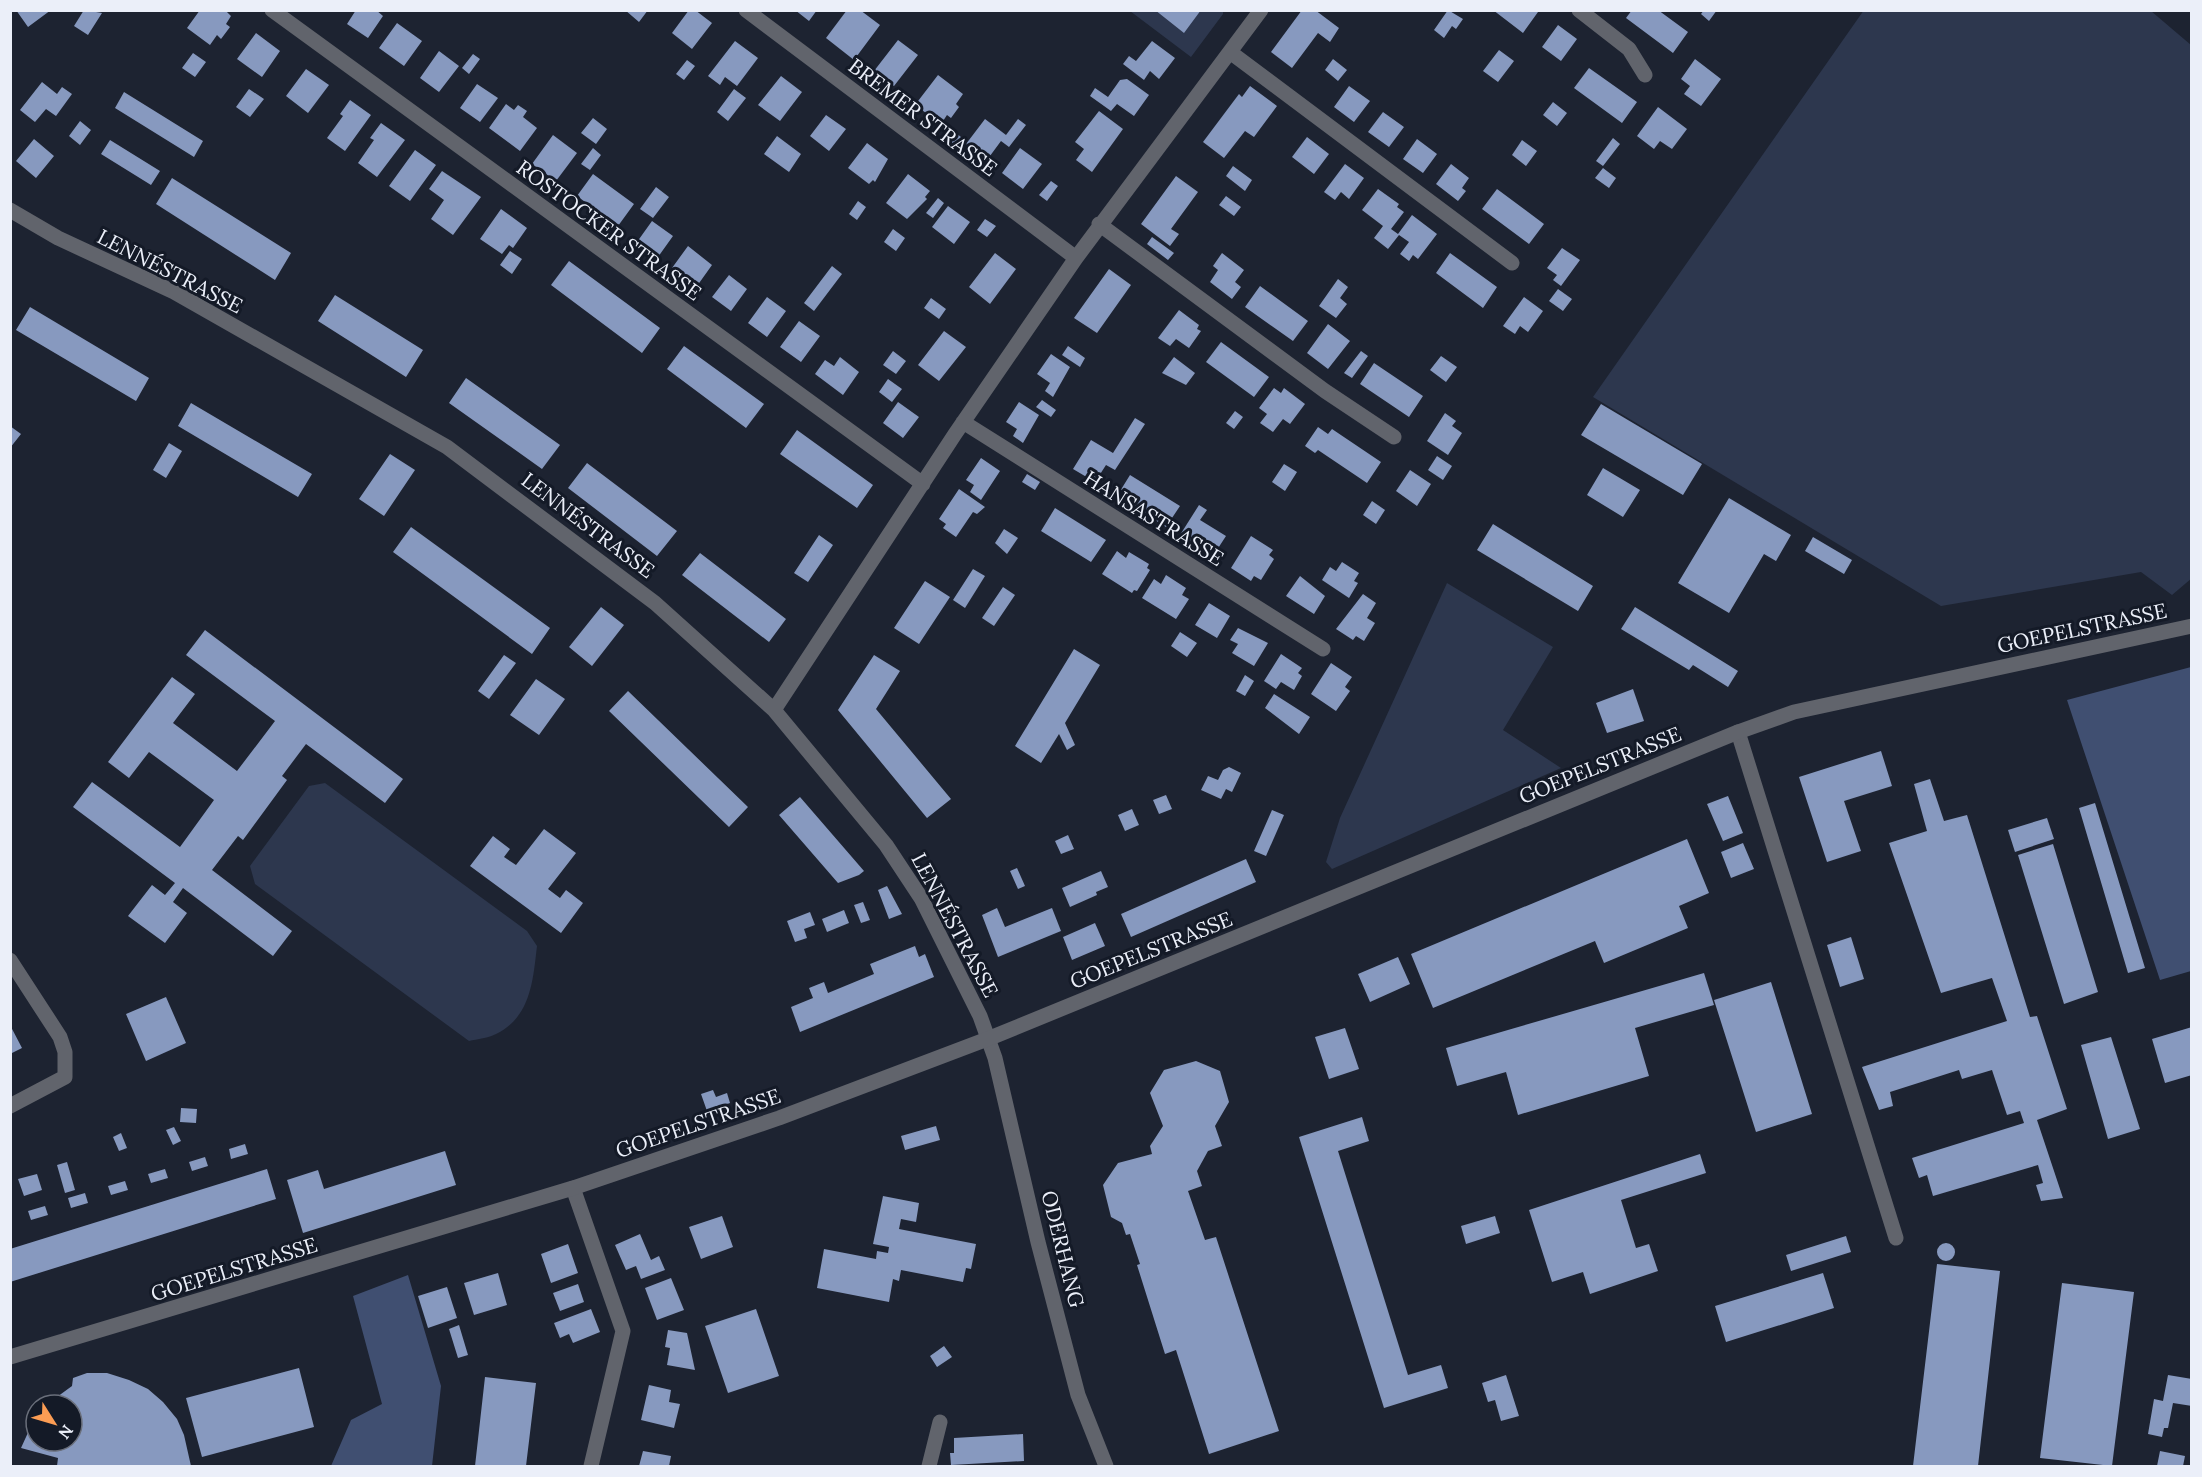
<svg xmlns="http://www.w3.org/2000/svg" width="2202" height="1477" font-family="Lora,serif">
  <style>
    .green { fill: #2d374e }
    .forest { fill: #404f71 }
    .building { fill: #8799bf }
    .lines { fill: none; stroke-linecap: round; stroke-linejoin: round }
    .minor { stroke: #61646c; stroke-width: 15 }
    .tertiary { stroke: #61646c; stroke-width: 15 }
    .labels { text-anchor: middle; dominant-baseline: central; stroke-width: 6; stroke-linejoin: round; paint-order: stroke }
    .street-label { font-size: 21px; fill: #ebeff9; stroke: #141a27 }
  </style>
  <rect width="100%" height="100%" fill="#1d2331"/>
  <path class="green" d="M1223,10V14L1191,57L1130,11Z
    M1864,10L2151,11L2191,45L2192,578L2172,595L2141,572L1941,606L1593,397Z
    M1447,583L1553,647L1503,730L1561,768L1332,869L1326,862L1340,818Z
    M325,783L527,931L537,946C533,980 531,1017 496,1034C489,1038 477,1039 469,1041L255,884L250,866L309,786Z"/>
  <path class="forest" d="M2191,667V971L2160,980L2067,700Z
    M408,1275L441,1386L432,1466H331L351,1420L382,1404L353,1296Z"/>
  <path class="building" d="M16,10H51L28,27Z
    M84,10L102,13L88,35L74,26Z
    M200,10H225L231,16L226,24L230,27L221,39L217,35L210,45L187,28Z
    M356,10H376L383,16L368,38L347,24Z
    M625,10H648L639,22Z
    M689,10H695L712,23L692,49L672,33Z
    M795,10H817L809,21Z
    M847,10H860L880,25L854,60L826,38Z
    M1155,10H1201L1184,33Z
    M1302,10H1315L1339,28L1330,42L1318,33L1292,68L1271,52Z
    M1448,10L1463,19L1456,29L1452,26L1444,38L1434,30Z
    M1493,10H1536L1538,12L1523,33Z
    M1632,10H1658L1688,32L1673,53L1626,18Z
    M1704,10H1717L1709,21L1701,14Z
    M397,23L422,41L404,66L379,48Z
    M1558,25L1577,39L1561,61L1542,47Z
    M256,33L280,51L262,77L237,59Z
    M898,40L918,55L894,86L874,71Z
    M735,41L758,58L737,86L725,77L720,85L708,76Z
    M1152,41L1175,58L1159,79L1150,71L1144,80L1123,64L1129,56L1136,61Z
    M1499,50L1514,61L1498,82L1483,71Z
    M439,51L459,66L439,92L420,78Z
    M193,53L206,62L195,77L182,68Z
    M473,54L480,59L469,74L462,68Z
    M1333,59L1347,70L1338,81L1325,70Z
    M1695,59L1721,79L1701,106L1684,94L1690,86L1681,79Z
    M687,60L695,66L684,80L676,74Z
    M1589,68L1637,102L1622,123L1574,88Z
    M306,69L329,85L308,113L286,96Z
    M938,75L963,94L956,104L959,107L951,118L947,115L941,124L915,105Z
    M781,76L802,92L780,121L758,105Z
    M1127,79L1149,95L1134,116L1117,104L1111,111L1090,96L1095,88L1108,97L1120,80Z
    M42,82L57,94L62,87L72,94L56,116L46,109L35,122L20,110Z
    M477,84L498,98L480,122L460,108Z
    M1250,86L1277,106L1254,137L1245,131L1224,158L1203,142L1239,94L1242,97Z
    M1349,86L1370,101L1354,122L1334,107Z
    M249,89L264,99L250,117L236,107Z
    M734,89L746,98L728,121L717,112Z
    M124,92L203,141L194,157L115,108Z
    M350,100L371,115L345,151L327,138L343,116L340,114Z
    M1553,102L1567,113L1557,126L1543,115Z
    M506,104L514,110L518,105L527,111L523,117L537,128L520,151L489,128Z
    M1658,107L1687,129L1672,149L1660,141L1654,149L1637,136Z
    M1099,111L1123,129L1092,172L1076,160L1084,149L1075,142Z
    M1383,112L1404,127L1389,147L1368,132Z
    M826,115L846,129L829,151L810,136Z
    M593,118L607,129L596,144L581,133Z
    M985,119L1006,135L1018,119L1026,125L1009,147L1001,141L987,160L966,144Z
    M80,121L91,130L80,145L69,136Z
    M381,123L405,140L377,177L358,163L374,140L370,138Z
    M953,131L961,137L952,148L945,142Z
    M553,135L577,153L556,181L532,164Z
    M777,136L801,154L789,172L764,154Z
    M1307,137L1329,154L1314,174L1292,157Z
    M1613,138L1620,144L1603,166L1596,161Z
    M34,139L54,156L36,178L16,161Z
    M1417,139L1437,154L1423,173L1403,159Z
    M110,140L160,171L151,185L101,154Z
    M1522,140L1537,151L1526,166L1512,155Z
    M867,143L888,159L875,182L873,180L869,184L848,168Z
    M593,148L601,155L590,170L581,164Z
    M1020,148L1042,164L1023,189L1002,173Z
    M415,150L436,165L410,201L389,186Z
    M1345,164L1364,178L1349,199L1341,192L1335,200L1324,192Z
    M1451,164L1469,178L1462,188L1466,191L1458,201L1436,184Z
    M1233,166L1252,180L1245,191L1226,176Z
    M1603,168L1616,178L1609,188L1595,178Z
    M442,171L481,197L453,235L431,219L444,200L429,189Z
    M593,174L634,204L618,226L577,196Z
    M908,174L930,191L925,197L927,199L907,219L886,203Z
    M1176,176L1198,192L1171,229L1179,234L1170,246L1141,224Z
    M172,178L291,253L275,280L156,204Z
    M1051,181L1058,186L1047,201L1039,195Z
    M656,187L669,197L653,218L640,209Z
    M1378,189L1399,204L1397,207L1404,212L1391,229L1398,234L1412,215L1437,234L1418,259L1413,255L1409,261L1400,254L1409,242L1399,235L1388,249L1374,238L1383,226L1362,210Z
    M1497,189L1544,224L1529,244L1482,209Z
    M1226,196L1241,207L1234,216L1219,205Z
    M938,198L944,203L933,218L926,213Z
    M858,201L866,207L857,220L849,214Z
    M948,206L970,222L954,244L932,227Z
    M501,209L527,228L513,248L509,245L502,254L480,239Z
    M985,219L996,226L987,237L977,230Z
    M652,221L673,236L658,257L637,242Z
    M893,229L905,238L896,251L884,242Z
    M1152,237L1174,253L1168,260L1147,244Z
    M688,246L712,265L697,286L672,268Z
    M1562,248L1580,260L1561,286L1553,280L1557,275L1547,268Z
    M510,251L522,259L512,274L500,265Z
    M995,253L1016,269L990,304L969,287Z
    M1222,253L1244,270L1235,282L1241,287L1232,299L1210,282L1218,270L1213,266Z
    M1450,253L1497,287L1483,308L1436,273Z
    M569,261L660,328L642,353L551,285Z
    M832,266L842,274L814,311L804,303Z
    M1109,269L1131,285L1097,333L1074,318Z
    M729,275L747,289L731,311L712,297Z
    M1338,279L1348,287L1340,298L1347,304L1336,318L1319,306Z
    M1260,286L1308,321L1293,341L1245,307Z
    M1558,289L1572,299L1563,311L1549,301Z
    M335,295L423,350L406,377L318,321Z
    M767,297L786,311L767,337L748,323Z
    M1524,297L1543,311L1528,332L1520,326L1515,334L1503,326Z
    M931,298L946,309L939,319L924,308Z
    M30,307L149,378L136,401L16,330Z
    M1179,310L1199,325L1197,329L1201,331L1189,348L1176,339L1170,346L1158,338Z
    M799,321L820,336L801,362L780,347Z
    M1328,324L1350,341L1328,369L1307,353Z
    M944,331L966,347L939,381L918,365Z
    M1221,342L1269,377L1254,397L1206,362Z
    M684,346L764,404L746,428L667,369Z
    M1068,346L1085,358L1080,367L1062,355Z
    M893,351L906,361L896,374L883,365Z
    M1361,351L1368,356L1352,378L1344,373Z
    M1051,354L1070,367L1053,397L1045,391L1050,383L1037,374Z
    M1441,356L1457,367L1446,382L1430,370Z
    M840,357L859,372L843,395L815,374L825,360L834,366Z
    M1174,357L1195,373L1186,385L1162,373Z
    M1374,363L1423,396L1409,417L1360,384Z
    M466,378L560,445L542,469L449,403Z
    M888,379L902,389L892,402L879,392Z
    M1274,388L1281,393L1284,388L1305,404L1290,424L1283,419L1273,432L1260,423L1267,414L1259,408Z
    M1042,400L1056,410L1051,417L1036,407Z
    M898,402L919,417L903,438L883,423Z
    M1019,402L1039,415L1023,443L1013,436L1017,429L1006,422Z
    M191,403L312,474L298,497L178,426Z
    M1601,404L1702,464L1683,495L1581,435Z
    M1235,411L1243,417L1234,429L1226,423Z
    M1445,413L1456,421L1452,426L1462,433L1448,455L1427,441Z
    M1135,418L1145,424L1115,470L1106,465L1095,482L1073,469L1091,440L1113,453Z
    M10,426L21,434L10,448Z
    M1318,427L1328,434L1332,429L1381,462L1367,483L1318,450L1315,453L1305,446Z
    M797,430L873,485L857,508L780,454Z
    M169,443L182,451L166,478L153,470Z
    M390,454L415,470L384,516L359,499Z
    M1437,456L1452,466L1443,480L1428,470Z
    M981,458L1000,471L981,500L970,492L974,485L966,480Z
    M587,463L677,531L657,556L568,488Z
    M1284,464L1297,472L1285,491L1272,482Z
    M1603,468L1640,490L1623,517L1587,495Z
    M1410,470L1431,484L1417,506L1396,491Z
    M1027,474L1040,482L1035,490L1022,482Z
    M1130,475L1180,506L1166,527L1117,496Z
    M959,489L985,507L977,514L973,512L956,537L943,528L946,524L939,519Z
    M1729,498L1791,535L1776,561L1764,554L1729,613L1678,583Z
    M1372,501L1385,510L1376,524L1363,515Z
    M1199,505L1207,510L1200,520L1226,536L1213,556L1180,535Z
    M1055,508L1106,540L1091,562L1041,531Z
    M1493,524L1593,586L1578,611L1477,550Z
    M411,527L550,628L532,654L393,552Z
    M1004,529L1018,538L1007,554L995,543Z
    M819,535L833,545L808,582L794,573Z
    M1251,536L1273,550L1269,555L1274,559L1261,580L1254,576L1251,581L1231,568Z
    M1813,537L1852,560L1844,574L1805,551Z
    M1117,551L1126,558L1129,552L1149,564L1147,568L1150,570L1137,591L1134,590L1132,593L1102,574Z
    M700,553L786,619L769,642L682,575Z
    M1342,562L1359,573L1354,581L1358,583L1349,598L1322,580L1330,567L1336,571Z
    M973,569L985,576L965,608L953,600Z
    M1166,575L1186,588L1182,595L1189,599L1176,619L1142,598L1154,579L1161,584Z
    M1300,576L1325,596L1314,614L1286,596Z
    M925,581L950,597L919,644L894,628Z
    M1003,587L1015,595L994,626L982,618Z
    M1363,594L1376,603L1367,618L1375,623L1364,641L1356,636L1353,640L1336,629Z
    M1209,603L1230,616L1217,638L1195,625Z
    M601,607L624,625L592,666L569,647Z
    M1635,607L1738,671L1728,687L1693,665L1689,670L1621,629Z
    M1238,628L1268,643L1254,666L1232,653L1238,644L1230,640Z
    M205,630L403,779L385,803L306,744L282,776L287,780L243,840L238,836L212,870L292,931L273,956L183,888L173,902L187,913L165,943L128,916L152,885L165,895L175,883L73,807L92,782L180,847L214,800L149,752L129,778L108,762L172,677L195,694L173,723L237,771L275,721L186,655Z
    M1180,632L1197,643L1187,657L1171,646Z
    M1074,649L1100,665L1065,723L1075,745L1067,750L1059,734L1041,763L1015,746Z
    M1281,654L1302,668L1298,673L1302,676L1294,690L1281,682L1276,689L1264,681Z
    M504,655L516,663L489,699L478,691Z
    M874,655L900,671L876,709L951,799L927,818L838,710Z
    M1331,663L1352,677L1345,687L1350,691L1336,711L1311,694Z
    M1245,675L1254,681L1245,696L1236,691Z
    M536,679L565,699L539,735L510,715Z
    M1633,689L1644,721L1607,733L1596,703Z
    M628,691L748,807L729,827L609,711Z
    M1274,694L1310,717L1299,734L1265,708Z
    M1881,751L1892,786L1844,801L1861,851L1827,862L1799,777Z
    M1229,767L1241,773L1232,792L1226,789L1221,799L1201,790L1208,776L1218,780L1223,770Z
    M1930,779L1944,821L1967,815L2030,1017L2037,1016L2067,1109L2037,1120L2063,1198L2041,1201L2036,1185L2043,1183L2038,1165L1933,1196L1927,1175L1919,1178L1912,1158L2024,1123L2020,1111L2007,1115L1992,1070L1962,1079L1959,1070L1890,1092L1893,1106L1879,1110L1862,1067L2007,1021L1992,978L1941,993L1889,843L1927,831L1914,784Z
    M1166,795L1172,809L1159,814L1153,800Z
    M1728,796L1743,833L1723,841L1707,804Z
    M800,797L864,871L859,875L838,883L779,815Z
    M2095,803L2145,968L2128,973L2079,808Z
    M1132,809L1139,825L1125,831L1118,815Z
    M1272,810L1284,815L1266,856L1254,851Z
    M2047,818L2054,839L2015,852L2008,830Z
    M544,829L576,853L548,889L560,898L566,890L583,903L561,933L470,866L493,836L510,849L504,857L516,865Z
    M1068,835L1074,849L1061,854L1055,841Z
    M1687,839L1709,893L1679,906L1688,928L1604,963L1595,941L1433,1008L1411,954Z
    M1743,843L1754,869L1731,878L1721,852Z
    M2053,844L2098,992L2064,1004L2018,855Z
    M1246,859L1256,882L1131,937L1121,914Z
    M1017,868L1025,886L1018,889L1010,871Z
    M1101,871L1108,887L1096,892L1097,895L1070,907L1062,888Z
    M887,886L902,914L889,919L878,890Z
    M863,902L870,920L861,923L854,905Z
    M997,908L1005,927L1052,908L1061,931L998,957L982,915Z
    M844,910L849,923L827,932L822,919Z
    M810,912L815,925L804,929L807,938L795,942L787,921Z
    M1095,923L1105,946L1072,960L1063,937Z
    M1851,937L1864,979L1840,987L1827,945Z
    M915,946L919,957L925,954L934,977L800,1032L791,1007L813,998L809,988L824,982L828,993L874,974L870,964Z
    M1398,957L1410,984L1370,1002L1358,974Z
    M1704,973L1714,1005L1635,1028L1649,1076L1518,1115L1506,1072L1457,1086L1446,1048Z
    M1771,982L1812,1114L1756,1132L1714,1000Z
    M166,997L186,1043L146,1061L126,1014Z
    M10,1025L22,1048L10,1054Z
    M2192,1027V1075L2165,1083L2152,1039Z
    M1345,1028L1359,1069L1329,1079L1315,1037Z
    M2111,1037L2140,1129L2108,1139L2081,1045Z
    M1196,1061L1220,1071L1229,1102L1215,1126L1222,1146L1208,1151L1197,1171L1202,1186L1188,1191L1205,1240L1216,1237L1279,1431L1209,1454L1176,1350L1165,1354L1137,1265L1140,1264L1130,1234L1126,1235L1122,1223L1111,1217L1103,1185L1118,1163L1152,1154L1150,1146L1163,1126L1150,1093L1164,1070Z
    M713,1090L716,1097L727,1093L730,1103L707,1111L701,1094Z
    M181,1108L197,1109L196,1123L180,1122Z
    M1362,1117L1369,1141L1338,1151L1408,1375L1441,1365L1448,1388L1384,1408L1299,1137Z
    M936,1126L940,1140L905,1150L901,1136Z
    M174,1127L181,1141L173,1145L166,1130Z
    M121,1133L127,1148L119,1151L113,1137Z
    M245,1144L248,1154L231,1159L229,1149Z
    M445,1151L456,1185L303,1233L287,1180L318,1170L324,1189Z
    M1700,1154L1706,1173L1621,1200L1636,1248L1649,1244L1658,1271L1590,1294L1583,1272L1552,1282L1529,1210Z
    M205,1157L208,1166L192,1171L189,1162Z
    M67,1162L75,1190L65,1193L57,1165Z
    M165,1169L168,1178L151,1183L148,1174Z
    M267,1169L276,1199L10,1282V1249Z
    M37,1174L42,1190L24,1196L18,1179Z
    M125,1181L128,1190L111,1195L108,1186Z
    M85,1193L88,1203L71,1208L68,1198Z
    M883,1196L919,1203L916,1222L901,1219L899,1229L976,1244L971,1269L966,1268L963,1282L901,1270L899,1281L893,1279L889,1302L817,1288L824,1249L876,1259L877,1251L888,1253L889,1247L873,1244Z
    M45,1206L48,1215L31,1220L28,1211Z
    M722,1216L733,1247L701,1259L689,1227Z
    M1495,1216L1500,1233L1466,1244L1461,1226Z
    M640,1234L651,1260L659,1256L665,1270L641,1279L636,1266L626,1270L615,1245Z
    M1846,1236L1851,1252L1791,1271L1786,1255Z
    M1937 1252a9 9 0 1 1 18 0a9 9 0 1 1-18 0Z
    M568,1244L578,1273L551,1283L541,1254Z
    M1937,1264L2000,1271L1978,1466H1913Z
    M498,1273L507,1305L474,1315L464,1283Z
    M1823,1273L1834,1308L1726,1342L1715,1306Z
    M671,1278L684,1310L657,1320L645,1288Z
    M2062,1283L2134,1292L2112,1466L2040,1458Z
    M578,1284L584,1302L560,1311L553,1293Z
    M447,1287L457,1318L428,1328L418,1296Z
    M591,1309L600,1332L573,1343L569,1334L560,1338L554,1323Z
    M756,1309L779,1376L728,1393L705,1326Z
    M459,1325L468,1355L458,1358L449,1329Z
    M668,1330L687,1333L695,1370L667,1365L670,1348L665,1347Z
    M944,1346L952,1357L937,1367L930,1356Z
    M299,1368L314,1427L202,1457L186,1398Z
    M87,1373H107L129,1380L148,1389L163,1402L177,1419L184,1435L191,1466H57L58,1458L21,1448L36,1415V1441H72V1405H46L72,1386L73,1378Z
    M1506,1375L1519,1416L1501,1421L1495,1400L1488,1402L1482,1383Z
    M2168,1375L2192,1379V1406L2173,1403L2168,1428H2164L2162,1437L2148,1434L2154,1399L2163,1401Z
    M485,1377L536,1383L526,1466H475Z
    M649,1385L671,1390L669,1402L680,1404L674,1428L641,1420Z
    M1023,1434L1024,1461L951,1465L950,1453H954V1438Z
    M643,1451L671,1456L669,1466H639Z
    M2160,1451L2185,1456L2183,1466H2157Z"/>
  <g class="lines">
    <path class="minor" d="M272,10L923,484
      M746,10L1076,258
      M1579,10L1629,49L1645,75
      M1230,52L1512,263
      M10,210L58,238L174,292L447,447L655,603L774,710L886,845L921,898L980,1016L995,1058L1038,1242L1078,1395L1106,1466
      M1099,224L1325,391L1394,437
      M963,422L1323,649
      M774,710L955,434L1076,258L1261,10
      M1738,732L1896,1238
      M10,960L60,1037L65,1052V1077L10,1106
      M573,1188L623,1331L591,1466
      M929,1466L940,1422"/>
    <path class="tertiary" d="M10,1357L573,1188L779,1118L990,1038L1738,732L1794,712L2192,626"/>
  </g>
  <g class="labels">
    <g class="street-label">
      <text transform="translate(923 117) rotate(37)">BREMER STRASSE</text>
      <text transform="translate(609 230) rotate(36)">ROSTOCKER STRASSE</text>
      <text transform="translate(170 271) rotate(27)">LENNÉSTRASSE</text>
      <text transform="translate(1154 518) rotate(32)">HANSASTRASSE</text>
      <text transform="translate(588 525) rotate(37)">LENNÉSTRASSE</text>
      <text transform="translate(2082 628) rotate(-12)">GOEPELSTRASSE</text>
      <text transform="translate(1600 765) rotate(-22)">GOEPELSTRASSE</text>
      <text transform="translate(955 925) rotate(62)">LENNÉSTRASSE</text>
      <text transform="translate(1151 950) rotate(-22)">GOEPELSTRASSE</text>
      <text transform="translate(698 1123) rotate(-19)">GOEPELSTRASSE</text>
      <text transform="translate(1063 1249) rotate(76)">ODERHANG</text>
      <text transform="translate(234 1269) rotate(-17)">GOEPELSTRASSE</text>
    </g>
  </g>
  <rect width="2202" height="1477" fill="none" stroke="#ebeff9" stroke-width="24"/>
  <g transform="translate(54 1423) rotate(127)"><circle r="28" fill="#141a27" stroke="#6a6f7b" stroke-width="1.5"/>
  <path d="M0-4.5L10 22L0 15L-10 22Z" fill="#fc9d54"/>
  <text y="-9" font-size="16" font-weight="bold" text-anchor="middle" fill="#ebeff9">N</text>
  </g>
</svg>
